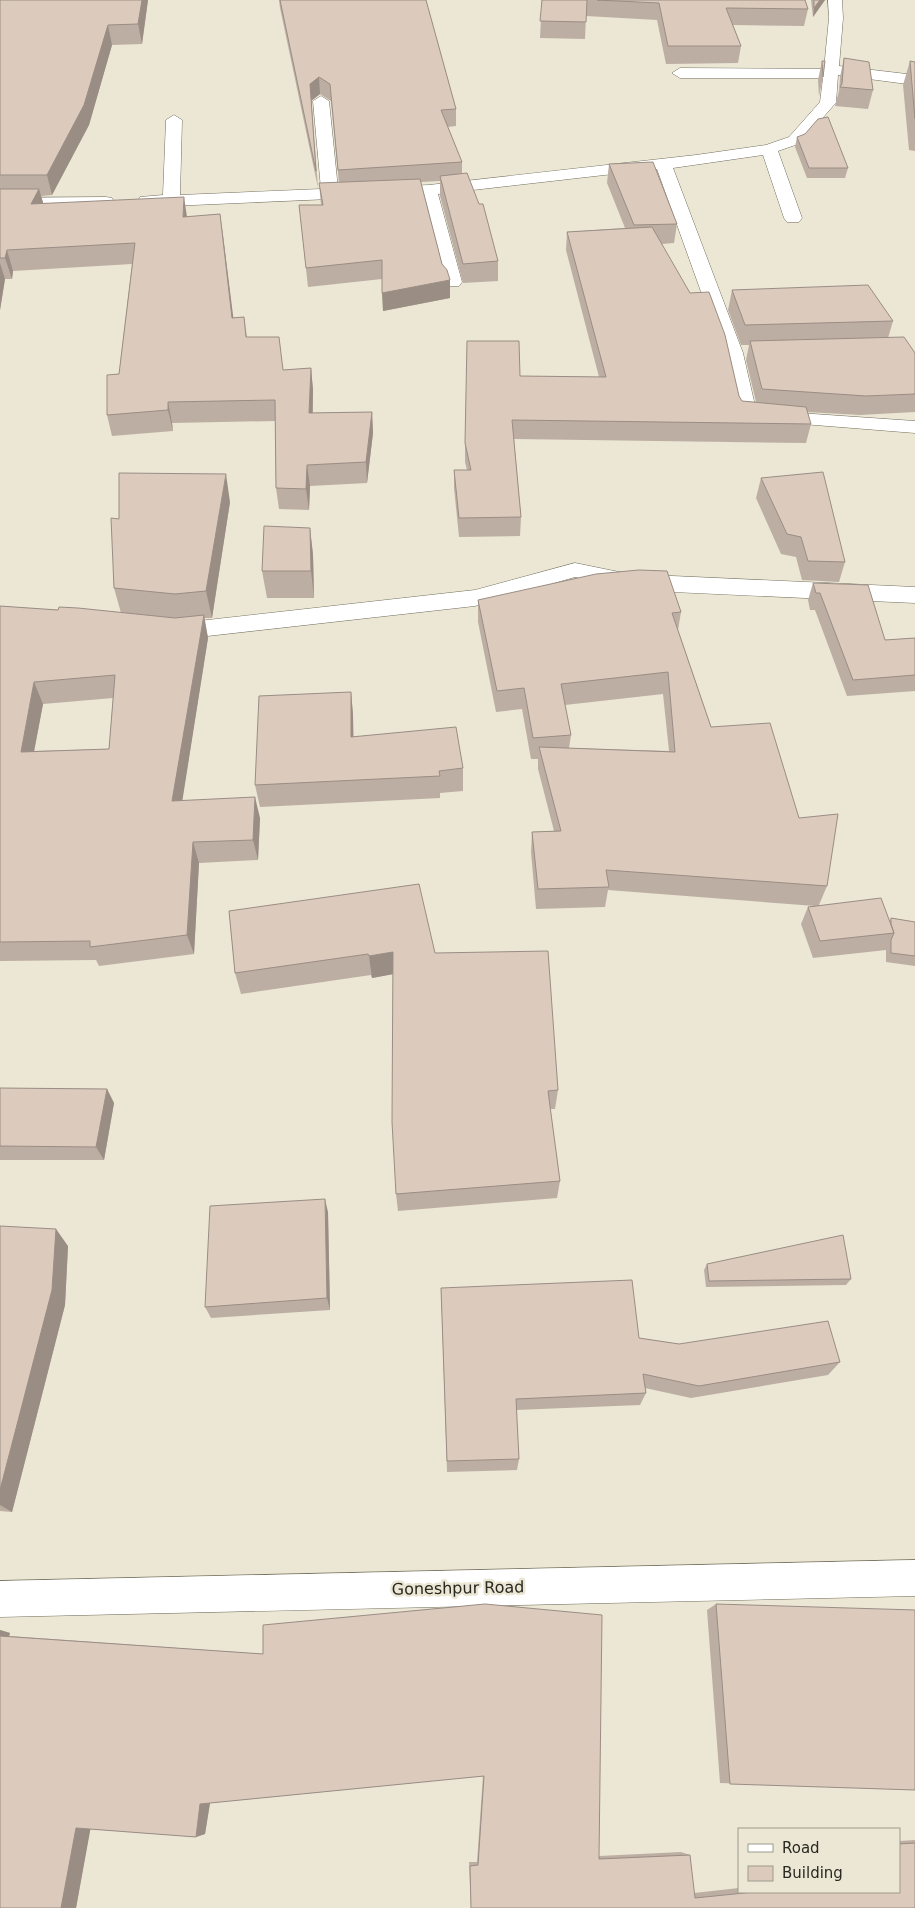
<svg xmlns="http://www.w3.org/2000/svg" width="915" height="1908" font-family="'DejaVu Sans',sans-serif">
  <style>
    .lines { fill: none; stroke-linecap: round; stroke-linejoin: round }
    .minor-casing { stroke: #726f5e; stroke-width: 1 }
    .minor { fill: #fff; fill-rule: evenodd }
    .wall { fill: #bdaea3; fill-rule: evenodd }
    .shaded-wall { fill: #9a8d84 }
    .building { fill: #dccabd; stroke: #9a8d84; fill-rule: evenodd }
    .labels { text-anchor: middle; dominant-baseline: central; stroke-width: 5; stroke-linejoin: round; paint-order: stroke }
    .near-street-label { font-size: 16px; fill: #292821; stroke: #ebe7d4 }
  </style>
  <rect width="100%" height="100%" fill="#ebe7d4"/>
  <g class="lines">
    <g class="minor-casing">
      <path id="minor" d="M828,0H842L843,18L839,66L915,75V85L838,75L836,103L833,106L801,143L778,151L802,218L799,222H787L784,218L763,155L673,168L743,353L756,410L915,421V433L740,419L737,415L723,353L657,169L438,194L462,282L459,286H447L444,282L422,195L171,206L140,205L138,201L140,197L163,195L166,120L174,115L182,120L180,195L321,189L313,101L321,96L329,101L338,189L429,185L696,155L766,145L789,137L820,102L823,78H680L672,73L680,68L824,69L829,18Z
        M106,197L112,198L114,202L112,206L0,208V198Z
        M575,563L629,574L915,587V603L629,590L575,577L475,606L181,639L161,636L158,630L161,624L169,622L181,623L475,590Z
        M915,1560V1596L0,1617V1581Z"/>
    </g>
    <use href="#minor" class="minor"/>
  </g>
  <path class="wall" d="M0,0H148L142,44L112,45L89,125L52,195L41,196L43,203L187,217L220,214L233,318L244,317L247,337L283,370L311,368L313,390V413L372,412L373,433L367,483L310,486L309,510L279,509L276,488L275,421L172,423L173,431L112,436L107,415L119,374L132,264L13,271L12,279H5L0,310Z
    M279,0H426L456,109V126L448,127L462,162V174L498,261V281L463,283L440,196V181L421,182L442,264L450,280V298L383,311L382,279L308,287L299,205H321L319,183H339L331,101L320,94L311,101L318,188L280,8Z
    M542,0H805L808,9L804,26L733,25L741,46L738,63L666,64L657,20L586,16L585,39L540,38Z
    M811,0H825L813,17Z
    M844,58L873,90L868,109L835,106L839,91L840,77Z
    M822,61L823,77L819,96L818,80Z
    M910,61L915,62V151L909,150L903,85Z
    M797,137L848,168L845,178H807L795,147Z
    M609,164L677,224L674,243L662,244L739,396L742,401L756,402L746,360L749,345H741L728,310L732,290L893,321L888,338L915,353V412L860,415L807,412L811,424L806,443L514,439L521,517L520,536L459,537L454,488V470H467L465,462V443L520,376L599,377L566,250L567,232L625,228L607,183Z
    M761,478L845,562L839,582L802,580L796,557L781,554L756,498Z
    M230,502L212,618H204L208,638L182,800L260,818L258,860L199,863L194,954L99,966L96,960L0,961V606L58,610L121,613L114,588L119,519ZM113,698L109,749L34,751L43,704Z
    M310,528L313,555L314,598H267L262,571Z
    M813,583L885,640L915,638V691L847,696L815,610H810L808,600Z
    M478,600L681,612L678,630L711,727L799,818L827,886L819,905L890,921L891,918L915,922V966L886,962V948V950L813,958L801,924L808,907L815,906L608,890L605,907L536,909L531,852L532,832L554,831L538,769V759H531L522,709L496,712L478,622ZM663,694L669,751L569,748L571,735L565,705Z
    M351,692L353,715V737L463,768V791L440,793V798L260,807L255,785Z
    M229,911L435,953L558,1090L555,1109H550L560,1181L557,1198L398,1211L396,1194L393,974L372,978L371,975L241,994L235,973Z
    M0,1088L107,1089L114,1103L104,1160H0Z
    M328,1212L330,1310L211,1318L205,1307Z
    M0,1226L68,1246L65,1305L12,1512L0,1511Z
    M707,1264L851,1279L846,1285L706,1287L704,1270Z
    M441,1288L639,1338L679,1344L840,1362L828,1375L691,1398L645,1388L646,1393L640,1405L516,1410L519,1459L517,1470L447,1472Z
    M716,1604L915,1790L720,1783L707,1610Z
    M263,1625L599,1856L681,1852L690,1855L694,1893L739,1888V1892H899V1841L915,1840V1908H471L469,1862H477L483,1776L210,1803L205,1834L196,1837L90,1829L76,1908H0V1630L10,1633L9,1636L263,1654Z"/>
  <path class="shaded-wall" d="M142,0H148L142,44L138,24Z
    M820,0H825L813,17L814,8Z
    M108,25L112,45L89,125L52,195L47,175Z
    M319,77L320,94L311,101L318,188L310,84Z
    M39,189L45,209L31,204Z
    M184,197L187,217H183Z
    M220,214L223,235L236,339L232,318Z
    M7,250L13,271L12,279L5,258Z
    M0,263L5,279L0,310Z
    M450,280V298L383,311L382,293Z
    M311,368L313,390L312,434L309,413Z
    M168,402L172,423L173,431L168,410Z
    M372,412L373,433L367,483L366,462Z
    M307,465L310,486L309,510L306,489Z
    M226,474L230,502L212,618L206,591Z
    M310,528L313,555L314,598L311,571Z
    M204,615L208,638L179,822L172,801Z
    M34,682L43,704L30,773L21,752Z
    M351,692L353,715L354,760L351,737Z
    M255,797L260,818L258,860L253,840Z
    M193,842L199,863L194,954L187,935Z
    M393,952L394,974L372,978L369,956Z
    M107,1089L114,1103L104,1160L96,1147Z
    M325,1199L328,1212L330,1310L327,1298Z
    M56,1229L68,1246L65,1305L12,1512L0,1505V1490Z
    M0,1630L10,1633L8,1640L0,1638Z
    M210,1803L205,1834L196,1837L200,1804Z
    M91,1826L76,1908H61L76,1828Z"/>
  <path class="building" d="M0,0H142L138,24L108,25L84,105L47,175H0Z
    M280,0H426L456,109L441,110L462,162L338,170L330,84L319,77L310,84L316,171Z
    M542,0H587L586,22L540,21Z
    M597,0H805L808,9L726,8L741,46H668L659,3Z
    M814,0H820L814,8Z
    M844,58L869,62L873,90L840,87L842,84Z
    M822,61H825L823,77Z
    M910,61L915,62V119Z
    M828,117L848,168H809L797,137L805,134L818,119Z
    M653,162L677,224L634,225L609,164Z
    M467,173L479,204H483L498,261L463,264L440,176Z
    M420,179L442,264L447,270L450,280L382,293V260L306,268L299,205H323L319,183Z
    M0,189H39L31,204L184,197L183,217L220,214L232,318L244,317L246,337H279L283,370L311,368L309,413L372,412L366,462L307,465L306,489L276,488L275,400L168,402V410L107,415V375L119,374L135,243L7,250L5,258H0Z
    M652,227L690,293L709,292L725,335L739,396L742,401L806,407L811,424L512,420L521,517L459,518L454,470H471L465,443L467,341H519L520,376L606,377L567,232Z
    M868,285L893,321L745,325L732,290Z
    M904,337L915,353V394L866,396L762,389L750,341Z
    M823,472L845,562L808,561L801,537L787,534L761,478Z
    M119,473L226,474L206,591L175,594L114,588L111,518L119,519Z
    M264,526L310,528L311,571H262Z
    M639,570L667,571L681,612L672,613L711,727L770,723L799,818L838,814L827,886L606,870L609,887L538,889L532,832L561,831L539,747L675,752L668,672L561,684L571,735L533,738L524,688L497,691L478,600L596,574Z
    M813,583L868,585L885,640L915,638V675L853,680L820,593H816Z
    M0,606L58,610L59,607L78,608L175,618L204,615L172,801L255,797L253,840L193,842L187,935L90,947V941L0,942ZM115,675L109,749L21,752L34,682Z
    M351,692V737L456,727L463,768L439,771L440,776L255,785L259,696Z
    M419,884L435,953L548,951L558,1090L548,1091L560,1181L396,1194L392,1122L393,952L369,956L368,954L235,973L229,911Z
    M881,898L894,933L820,941L808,907Z
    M891,918L915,922V956L891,953V940L894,933L891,924Z
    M0,1088L107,1089L96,1147L0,1146Z
    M325,1199L327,1298L205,1307L210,1206Z
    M0,1226L56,1229L52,1290L0,1490Z
    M843,1235L851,1279L709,1281L707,1264Z
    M632,1280L639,1338L679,1344L828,1321L840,1362L699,1386L643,1374L646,1393L516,1399L519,1459L447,1461L441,1288Z
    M485,1604L602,1615L599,1859L690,1855L695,1898L754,1892H899V1844L915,1843V1908H471L470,1866L478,1865L484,1776L200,1804L196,1837L76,1828L61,1908H0V1636L263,1654V1625Z
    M716,1604L915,1610V1790L730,1784Z"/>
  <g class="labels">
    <g class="near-street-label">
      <text transform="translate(458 1588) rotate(-1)">Goneshpur Road</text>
    </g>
  </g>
  <rect x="738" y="1828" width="162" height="65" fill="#ebe7d4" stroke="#9d9b8c"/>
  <rect x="748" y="1844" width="25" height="8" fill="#ffffff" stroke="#9d9b8c"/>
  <text x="782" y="1853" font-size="15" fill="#292821">Road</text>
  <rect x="748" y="1866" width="25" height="15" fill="#dccabd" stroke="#9d9b8c"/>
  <text x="782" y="1878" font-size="15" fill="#292821">Building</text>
</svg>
